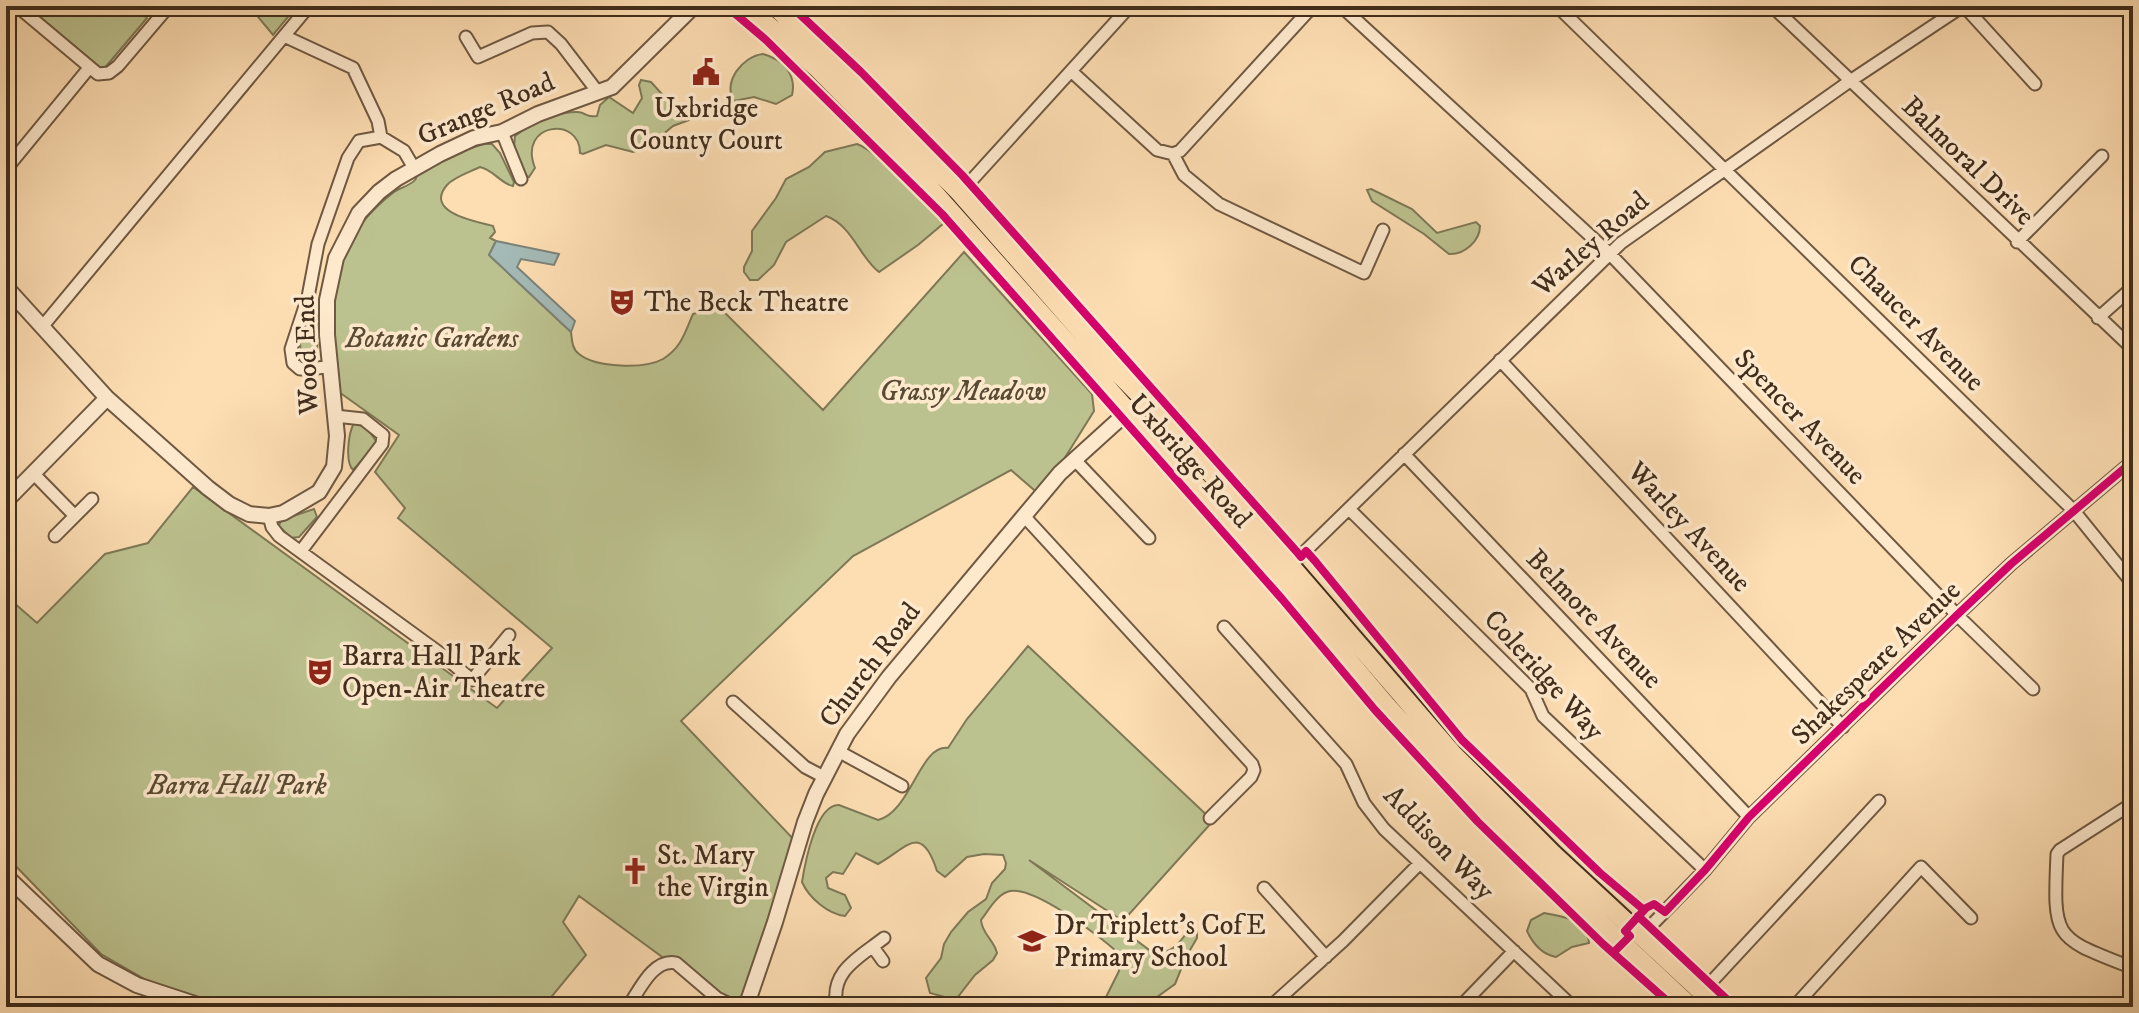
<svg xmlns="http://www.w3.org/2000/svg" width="2139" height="1013" font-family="'IM FELL DW Pica',serif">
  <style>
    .green { fill: #bcc28f; stroke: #7e7856; stroke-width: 2 }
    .water { fill: #a4bab7; stroke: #7c8279; stroke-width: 2 }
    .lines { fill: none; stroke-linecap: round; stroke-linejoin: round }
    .minor-casing { stroke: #6f5942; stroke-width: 15 }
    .tertiary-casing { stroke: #6f5942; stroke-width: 18 }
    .primary-casing { stroke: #402d1c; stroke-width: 22 }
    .minor { stroke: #fee9cd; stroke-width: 11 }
    .tertiary { stroke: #fee9cd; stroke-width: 14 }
    .primary { stroke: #fdddb2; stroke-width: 18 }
    .cycleway-casing { stroke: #fee9cd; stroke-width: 13 }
    .cycleway { stroke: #d6006c; stroke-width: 8 }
    .labels { text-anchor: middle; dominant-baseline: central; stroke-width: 7; stroke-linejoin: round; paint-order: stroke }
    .poi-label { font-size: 28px; fill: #402d1c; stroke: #fee9cd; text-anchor: start }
    .street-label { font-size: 28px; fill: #402d1c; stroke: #fee9cd }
    .park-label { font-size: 28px; font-style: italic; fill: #594b33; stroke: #fee9cd }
  </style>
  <rect width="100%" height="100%" fill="#fdddb2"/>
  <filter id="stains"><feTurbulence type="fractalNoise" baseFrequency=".0025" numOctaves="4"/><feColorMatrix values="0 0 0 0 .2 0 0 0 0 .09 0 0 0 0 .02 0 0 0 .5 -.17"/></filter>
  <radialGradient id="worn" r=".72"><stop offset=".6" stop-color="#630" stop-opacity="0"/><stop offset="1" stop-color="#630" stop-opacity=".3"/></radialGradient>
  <path class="green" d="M27,6H133L147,18L103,70Z
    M249,6H297L273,35Z
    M763,54C782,59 797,74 792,95L776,104L754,97L734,101C722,82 743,56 763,54Z
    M641,80L651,82L669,102L688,114L689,120L673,126L648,147L633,152L606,145L583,154L580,153C580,115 517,123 535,168L529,177L526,176L514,147L515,136C531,123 556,111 578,112C587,113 587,118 597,116L600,105L609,97L633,113L642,98L639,85Z
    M484,144H492L500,153L514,182L513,186C501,184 494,170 480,167C470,172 454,177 447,185C423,213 478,222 493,226L495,232L490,238L496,241L489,255L571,332C572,340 572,349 579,354C596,368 645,369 663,359C682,347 685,332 693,314L709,309L722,310L823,410L964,252L1092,394L1094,411L1041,496L1011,470L853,556L681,721L799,845L747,1007H720L669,962L579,896L563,922L586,955L543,1007H218L160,988L101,954L6,856V596L37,623L105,554L148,543L193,487L497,708L552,648L398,518L405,508L375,472L399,435L339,392C333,332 323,265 367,217C375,208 385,199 394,192C400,188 411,185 415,180C417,178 416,176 417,174C427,161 468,149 484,144Z
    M857,144C880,152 921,201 943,218L944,223L918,245L879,272C860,258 852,225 826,216L786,242L774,265L758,280H750L744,272V267L752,251V231L776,198L786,179L809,167L825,152Z
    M1371,189L1412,209L1437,233L1476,222L1480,226C1480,241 1464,255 1449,254L1424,234L1372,201L1367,190Z
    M313,302C319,312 319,348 315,360L309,361L301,356L300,343Z
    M354,423L367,428L376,441L375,446L353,470C345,462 348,434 354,423Z
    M314,509L317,517L299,537L291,538L279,526L281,520Z
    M1028,646L1213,821L1123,921L1029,860L1152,952C1169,955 1178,946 1187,932L1197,931V938L1186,957L1175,984L1143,1007H1101L1119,971L1117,952C1100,936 1029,882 1007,892C996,896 988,911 981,920C982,934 994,940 997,953L993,960L975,975L957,998L952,999L930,993L926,978L941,958L944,944L951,932L968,912L986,899L992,883L1005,869L1006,863L1003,855L984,854L967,857L945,877L937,871C921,821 906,849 878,864L856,853L843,874L833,872L826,878L828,888L845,895L851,908L845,916C828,914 809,898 802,882C805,863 816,804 839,805L878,820C911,812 920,744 948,748L967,719Z
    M1544,913C1563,916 1587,920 1589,943L1572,947L1556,957C1541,954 1533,944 1527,931L1531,920Z"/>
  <path class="water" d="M496,241L559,254L554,265L521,259L517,267L575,321L571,332L489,255Z"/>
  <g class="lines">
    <g class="minor-casing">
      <path id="minor" d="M17,6L98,74L109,73L118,66L169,6
        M1341,6L1609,253L1957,615L2033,689
        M1557,6L2074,511L2133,584
        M1772,6L2133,349
        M1964,6L2035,84
        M2127,6L2133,12
        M284,36L353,68L378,121L381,137
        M466,37L478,57L532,33L548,32L561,44L597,91
        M1071,71L1157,150L1173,154L1180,151L1313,6
        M502,132L521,179
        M1173,154L1184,175L1219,204L1364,273L1383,230
        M6,173L11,163L89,68
        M960,193L1130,6
        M2017,242L2102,156
        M2098,318L2133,287
        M42,327L309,6
        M1500,360L1843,727
        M330,367L300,369L293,363L291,349L308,297L318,244L348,158L359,141L381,137L404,151L414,168
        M1404,454L1749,817
        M1074,459L1149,538
        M33,473L75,516
        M1349,509L1531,689L1543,716L1705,870
        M269,516L272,527L279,536L441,654L472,680L509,635
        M1024,516L1252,764L1254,770L1251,777L1210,818
        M55,536L92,499
        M301,551L382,444L383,435L363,419L335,416
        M1290,566L1621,243L1850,81L1963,6
        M1224,627L1346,764L1364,803L1384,829L1573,1007
        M733,702L805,767L824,777
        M838,751L902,786
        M2133,803L2060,850L2057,854C2053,941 2054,937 2133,968
        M1264,888L1326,957
        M1641,936L1705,870L1749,817L1957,615L2011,564L2133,461
        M873,947L883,961
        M1702,992L1879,801
        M628,1007C639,991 653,958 676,963L717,998L736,1007
        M837,1007C829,971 860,957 884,938
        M1270,1007L1343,941L1420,863
        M1460,1007L1514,951
        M1650,1007L1660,999L1680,996
        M1794,1007L1921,867L1971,918"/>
    </g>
    <g class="tertiary-casing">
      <path id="tertiary" d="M6,287L107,398L208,488L229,504L249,514L269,516L283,513L319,492L334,467L337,436L327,335V300L336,258L359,213L379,192L396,179L440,154L474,138L502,132L538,114L612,87L694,6
        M6,501L107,398
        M6,876L98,964L137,985L204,1007
        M746,1007L775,922L805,822L816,794L847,734L889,677L1060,473L1134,406"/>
    </g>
    <g class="primary-casing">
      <path id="primary" d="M746,6L817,68L882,134L1150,436L1236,528L1387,706L1450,776L1540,866L1691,1007
        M775,6L960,193L1116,371L1169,425L1452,753L1553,854L1718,1007"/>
    </g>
    <use href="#minor" class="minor"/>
    <use href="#tertiary" class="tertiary"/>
    <use href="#primary" class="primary"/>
    <g class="cycleway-casing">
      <path id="cycleway" d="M726,6L766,40L942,214L1282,599L1375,710L1478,822L1603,944L1674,1007
        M791,6L861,72L962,175L1297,552L1301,557L1306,551L1315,561L1462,740L1600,873L1644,910
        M1638,916L1735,1007
        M1613,953L1630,936L1625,931L1646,908L1654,904L1665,912L1705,870L1749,817L1957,615L2011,564L2133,461"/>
    </g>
    <use href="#cycleway" class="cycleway"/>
  </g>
  <defs>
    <g id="civic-bare" transform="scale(2.16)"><path d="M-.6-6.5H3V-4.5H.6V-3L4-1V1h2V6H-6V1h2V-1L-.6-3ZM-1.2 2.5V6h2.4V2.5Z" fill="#8f2418" stroke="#fee9cd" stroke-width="2.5" paint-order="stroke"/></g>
    <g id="theatre-bare" transform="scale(2.16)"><path d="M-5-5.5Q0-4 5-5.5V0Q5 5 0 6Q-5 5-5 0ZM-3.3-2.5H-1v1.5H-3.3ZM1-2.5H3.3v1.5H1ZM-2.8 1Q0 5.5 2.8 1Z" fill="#8f2418" stroke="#fee9cd" stroke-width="2.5" paint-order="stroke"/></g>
    <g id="church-bare" transform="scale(2.16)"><path d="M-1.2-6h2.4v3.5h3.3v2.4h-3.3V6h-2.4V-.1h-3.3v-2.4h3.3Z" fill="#8f2418" stroke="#fee9cd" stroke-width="2.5" paint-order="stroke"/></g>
    <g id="school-bare" transform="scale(2.16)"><path d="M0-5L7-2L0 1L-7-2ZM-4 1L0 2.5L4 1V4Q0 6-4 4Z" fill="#8f2418" stroke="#fee9cd" stroke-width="2.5" paint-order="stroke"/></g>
  </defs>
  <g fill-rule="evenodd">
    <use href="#civic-bare" x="706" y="72"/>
    <use href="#theatre-bare" x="622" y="302"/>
    <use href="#theatre-bare" x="320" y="672"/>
    <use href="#church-bare" x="635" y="871"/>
    <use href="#school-bare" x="1032" y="941"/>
  </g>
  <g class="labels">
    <g class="poi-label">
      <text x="706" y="108" text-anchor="middle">Uxbridge<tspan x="706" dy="32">County Court</tspan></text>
      <text x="644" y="302">The Beck Theatre</text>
      <text x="342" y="656">Barra Hall Park<tspan x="342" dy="32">Open-Air Theatre</tspan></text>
      <text x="657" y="855">St. Mary<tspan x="657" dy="32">the Virgin</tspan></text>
      <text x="1054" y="925">Dr Triplett's CofE<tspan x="1054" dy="32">Primary School</tspan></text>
    </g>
    <g class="street-label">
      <text transform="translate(486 109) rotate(-23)">Grange Road</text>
      <text transform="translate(1968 161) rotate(44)">Balmoral Drive</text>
      <text transform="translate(1591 244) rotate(-41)">Warley Road</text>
      <text transform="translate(1916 323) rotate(45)">Chaucer Avenue</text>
      <text transform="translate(307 355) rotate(-92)">Wood End</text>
      <text transform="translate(1800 417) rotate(46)">Spencer Avenue</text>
      <text transform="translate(1190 461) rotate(48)">Uxbridge Road</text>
      <text transform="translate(1689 527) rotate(47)">Warley Avenue</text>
      <text transform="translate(1594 619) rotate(46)">Belmore Avenue</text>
      <text transform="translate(1876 663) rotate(-44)">Shakespeare Avenue</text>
      <text transform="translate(870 665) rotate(-53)">Church Road</text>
      <text transform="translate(1544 675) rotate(48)">Coleridge Way</text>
      <text transform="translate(1439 843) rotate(46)">Addison Way</text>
    </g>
    <g class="park-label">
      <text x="432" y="338">Botanic Gardens</text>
      <text x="963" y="391">Grassy Meadow</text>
      <text x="237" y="785">Barra Hall Park</text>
    </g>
  </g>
  <rect width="2139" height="1013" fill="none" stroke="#fdddb2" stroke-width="32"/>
  <rect x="8" y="8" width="2123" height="997" fill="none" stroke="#402d1c" stroke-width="4"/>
  <rect x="16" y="16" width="2107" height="981" fill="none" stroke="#402d1c" stroke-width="2"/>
  <rect width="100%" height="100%" filter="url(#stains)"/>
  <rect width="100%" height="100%" fill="url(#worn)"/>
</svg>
